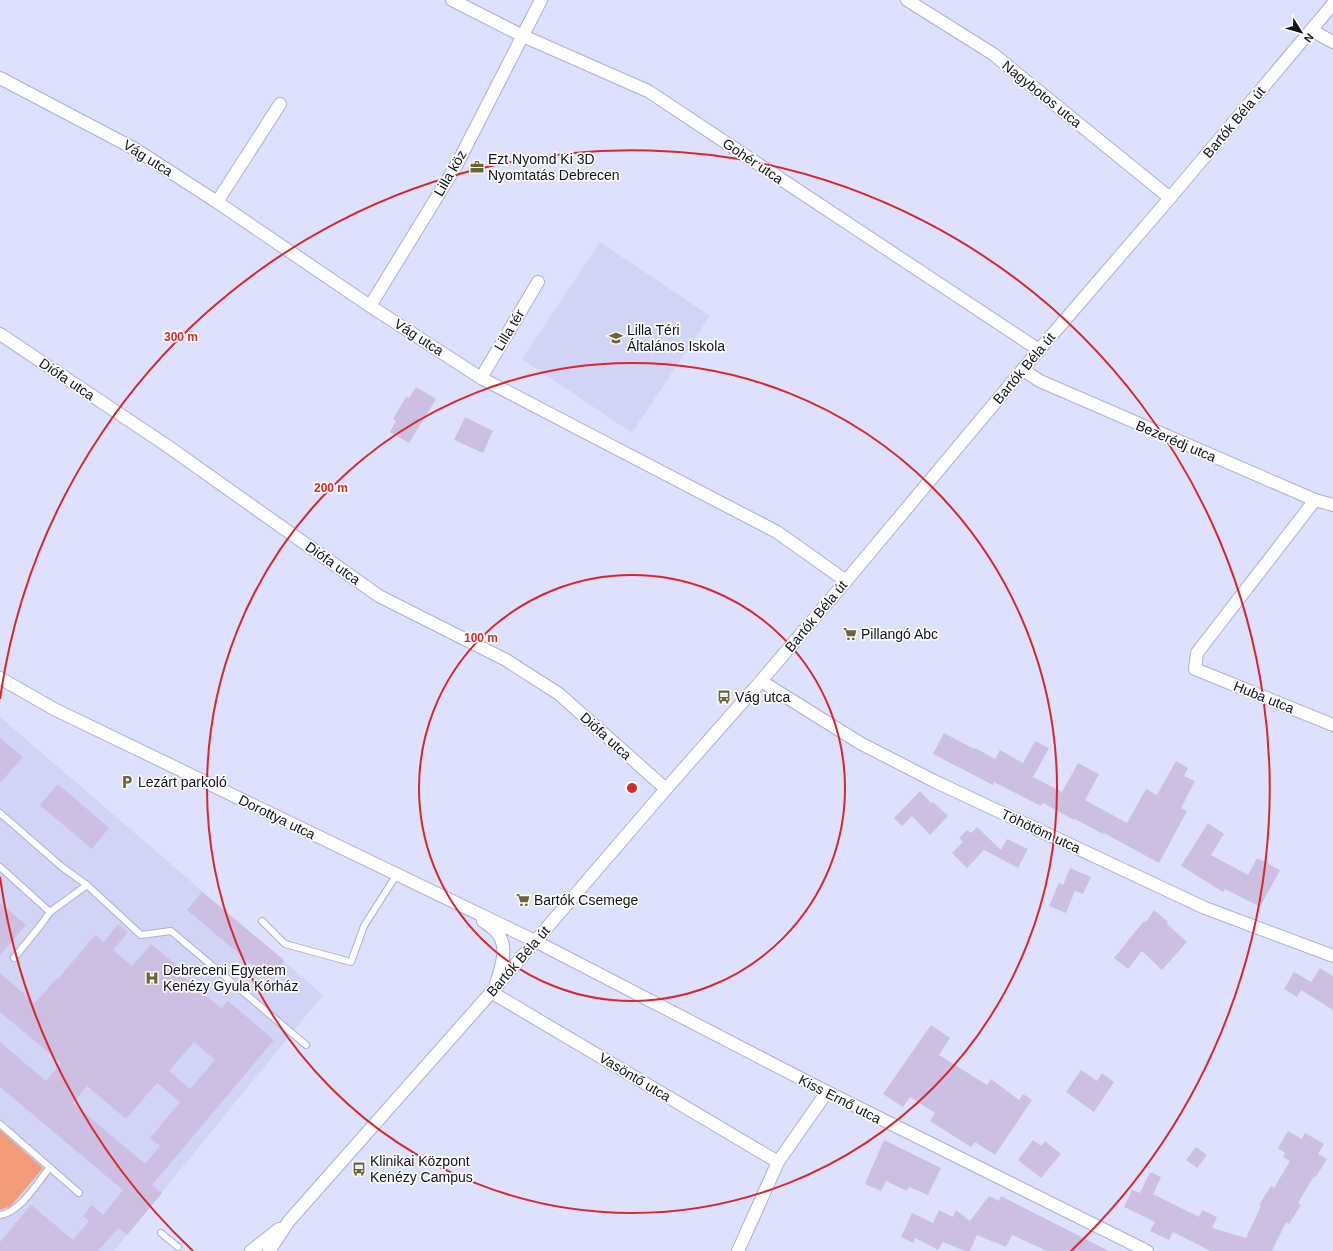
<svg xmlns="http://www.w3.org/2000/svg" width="1333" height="1251" font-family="Arial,sans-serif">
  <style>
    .built { fill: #d1d4f7 }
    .green { fill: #f29b79 }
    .building { fill: #ccbfe2; fill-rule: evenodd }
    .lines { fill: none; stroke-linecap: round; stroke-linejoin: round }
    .lane-casing { stroke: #acafd2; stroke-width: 8 }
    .street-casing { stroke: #acafd2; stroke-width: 14 }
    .lane { stroke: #fff; stroke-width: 6 }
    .street { stroke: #fff; stroke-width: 12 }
    .ring { fill: none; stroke: #d62828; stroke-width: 2 }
    .labels { text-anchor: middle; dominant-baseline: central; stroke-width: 3.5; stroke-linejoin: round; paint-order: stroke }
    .street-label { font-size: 14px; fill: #11111d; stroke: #fff }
    .poi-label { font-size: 14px; fill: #11111d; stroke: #fff; text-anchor: start }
    .centre { fill: #d62828; stroke: #fff; stroke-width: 2 }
    .ring-label { font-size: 12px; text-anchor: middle; font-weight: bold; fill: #d62828; stroke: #fff; stroke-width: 3.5; stroke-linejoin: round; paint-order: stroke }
  </style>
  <rect width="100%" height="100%" fill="#dee1fe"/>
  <path class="built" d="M600,242L710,316L632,433L522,359Z
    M0,717L323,995L114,1251H0Z"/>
  <path class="green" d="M0,1130L43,1168L11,1206L0,1210Z"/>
  <path class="building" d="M416,387L436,399L409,443L390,432L396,421L393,419L406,397L409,398Z
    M465,417L493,431L483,453L454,440Z
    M944,733L974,749L975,748L995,759L1000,750L1023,763L1035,741L1049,748L1033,777L1062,792L1078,763L1099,774L1085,800L1127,823L1146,789L1157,795L1176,761L1188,768L1184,776L1195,781L1181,808L1187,811L1159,863L1104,833L1103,834L1075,819L1074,820L1043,803L1041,806L994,782L993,785L933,754Z
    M0,738L23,757L0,783Z
    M58,784L109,828L92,849L40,805Z
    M920,791L931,803L933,802L948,816L930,835L912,816L902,826L894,818Z
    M1208,823L1224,834L1211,855L1248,875L1257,858L1280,870L1260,907L1225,889L1223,892L1181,866Z
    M977,827L1001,850L1007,839L1028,849L1018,868L984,850L967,868L952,853L963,842L959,838L967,830L971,833Z
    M1070,868L1091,877L1083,894L1075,891L1066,913L1049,906L1059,883L1063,885Z
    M202,892L284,960L269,979L187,910Z
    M0,903L26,925L0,955Z
    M1154,910L1168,922L1167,924L1187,942L1162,970L1142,951L1128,969L1114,958L1144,921L1146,922Z
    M118,924L128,932L113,950L132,966L151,944L179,967L176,971L221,1008L228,1001L274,1040L152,1185L162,1193L127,1235L118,1228L98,1251H0V1242L31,1205L73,1240L89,1221L83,1216L92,1205L103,1215L123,1190L0,1087V1042L46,1081L61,1063L0,1012V973L35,1003L57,978L58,979L95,935L104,942ZM194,1042L215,1060L190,1089L169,1071ZM157,1083L180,1102L150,1138L160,1146L145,1164L73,1103L87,1086L126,1119Z
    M1320,968L1333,976V1010L1301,990L1297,997L1284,989L1294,972L1311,982Z
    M931,1025L950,1038L939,1055L987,1085L991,1079L1019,1100L1023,1094L1032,1100L995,1155L975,1142L971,1147L930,1121L935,1113L910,1097L903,1107L883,1094Z
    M1081,1070L1097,1081L1102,1073L1114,1082L1094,1112L1066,1092Z
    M1288,1131L1302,1139L1305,1133L1324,1144L1318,1154L1327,1159L1316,1177L1314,1176L1298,1203L1301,1205L1289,1224L1286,1222L1272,1251H1211L1173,1232L1169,1240L1150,1231L1155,1222L1124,1207L1132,1190L1140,1193L1150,1172L1161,1177L1153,1194L1199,1217L1202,1210L1217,1217L1212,1228L1246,1238L1261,1206L1259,1205L1271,1186L1274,1188L1290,1161L1283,1157L1285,1153L1278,1148Z
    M884,1140L941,1168L928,1195L909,1187L907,1191L886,1181L881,1191L865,1184Z
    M1033,1140L1041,1146L1045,1141L1061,1154L1041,1178L1018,1160Z
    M1196,1147L1207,1155L1197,1168L1186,1160Z
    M989,1196L999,1201L1001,1196L1109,1251H1047L1012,1235L1006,1247L977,1235L970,1251H965L943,1242L938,1250L915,1238L913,1243L901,1237L912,1213L933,1223L939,1210L953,1217L956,1210L970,1221Z"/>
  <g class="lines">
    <g class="lane-casing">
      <path id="lane" d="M0,813L62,867L87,885L141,935L171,931L306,1045
        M0,867L50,912L40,926L14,958
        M50,912L87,885
        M262,921L285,944L351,962L364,926L397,874
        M0,1124L79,1193
        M0,1215C20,1213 38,1182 50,1167
        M161,1233L178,1247"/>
    </g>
    <g class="street-casing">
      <path id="street" d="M452,0L523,36L648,91L1039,350
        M907,0L993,54L1170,198
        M1311,30L1333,42
        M0,78L135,149L217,202L370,306L481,378L777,532L846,581
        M217,202L280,104
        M370,306L456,166L541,0
        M0,334L166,445L379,596L506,660L559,694L666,789
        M1023,370L1040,381L1315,500L1333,505
        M481,378L538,282
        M1315,500L1197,653L1195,669L1333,725
        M0,678L54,709L535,941L827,1092L1147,1251
        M761,681L860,743L934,781L1205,908L1333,956
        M483,921C490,926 498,931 501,939C507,952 500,971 496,984
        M491,992L778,1162
        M251,1251L279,1229
        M269,1251L289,1221L495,988L666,789L761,681L846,581L1039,350L1170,198L1333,4
        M738,1251L778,1162L827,1092"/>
    </g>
    <use href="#lane" class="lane"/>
    <use href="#street" class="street"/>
  </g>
  <g class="ring">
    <circle cx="632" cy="788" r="213"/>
    <circle cx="632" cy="788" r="425"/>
    <path d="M193 1251A638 638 0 0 1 0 877M0 699A638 638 0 1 1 1071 1251"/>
  </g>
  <defs>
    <g id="office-bare" transform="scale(1.08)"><path d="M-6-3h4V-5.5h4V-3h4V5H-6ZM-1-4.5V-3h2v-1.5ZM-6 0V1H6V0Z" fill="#6c6532" stroke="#fff" stroke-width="2.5" paint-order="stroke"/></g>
    <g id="school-bare" transform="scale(1.08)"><path d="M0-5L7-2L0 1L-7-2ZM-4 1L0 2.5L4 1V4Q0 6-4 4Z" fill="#6c6532" stroke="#fff" stroke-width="2.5" paint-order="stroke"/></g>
    <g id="supermarket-bare" transform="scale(1.08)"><path d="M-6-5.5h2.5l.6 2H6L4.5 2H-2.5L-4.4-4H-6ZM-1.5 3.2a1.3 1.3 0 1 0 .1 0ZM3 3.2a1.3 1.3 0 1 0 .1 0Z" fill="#6c6532" stroke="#fff" stroke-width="2.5" paint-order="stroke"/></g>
    <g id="bus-bare" transform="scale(1.08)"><path d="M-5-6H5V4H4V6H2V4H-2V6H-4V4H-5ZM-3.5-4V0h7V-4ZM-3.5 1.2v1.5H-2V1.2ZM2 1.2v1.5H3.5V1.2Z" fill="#6c6532" stroke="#fff" stroke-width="2.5" paint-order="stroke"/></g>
    <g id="parking-bare" transform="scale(1.08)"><path d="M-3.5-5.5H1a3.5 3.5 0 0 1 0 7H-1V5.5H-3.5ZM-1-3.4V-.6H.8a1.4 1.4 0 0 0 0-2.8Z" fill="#6c6532" stroke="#fff" stroke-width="2.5" paint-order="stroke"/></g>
    <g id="hospital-bare" transform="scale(1.08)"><path d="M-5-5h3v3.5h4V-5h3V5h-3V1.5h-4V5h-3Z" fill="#6c6532" stroke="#fff" stroke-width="2.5" paint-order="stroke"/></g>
  </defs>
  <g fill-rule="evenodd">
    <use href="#office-bare" x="477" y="167"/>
    <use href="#school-bare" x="616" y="338"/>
    <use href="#supermarket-bare" x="850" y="634"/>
    <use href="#bus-bare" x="724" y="697"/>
    <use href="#parking-bare" x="127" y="782"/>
    <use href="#supermarket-bare" x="523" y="900"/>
    <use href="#hospital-bare" x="152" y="978"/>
    <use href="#bus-bare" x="359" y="1169"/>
  </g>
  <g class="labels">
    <g class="street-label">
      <text transform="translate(1042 94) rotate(39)">Nagybotos utca</text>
      <text transform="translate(1234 122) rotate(-50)">Bartók Béla út</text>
      <text transform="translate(148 158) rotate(32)">Vág utca</text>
      <text transform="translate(753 161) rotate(34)">Gohér utca</text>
      <text transform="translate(450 173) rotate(-60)">Lilla köz</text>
      <text transform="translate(509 330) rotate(-59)">Lilla tér</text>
      <text transform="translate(419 337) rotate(33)">Vág utca</text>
      <text transform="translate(1024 368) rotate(-50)">Bartók Béla út</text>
      <text transform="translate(67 379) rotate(34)">Diófa utca</text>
      <text transform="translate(1176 441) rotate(23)">Bezerédj utca</text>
      <text transform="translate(333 563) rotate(35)">Diófa utca</text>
      <text transform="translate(816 616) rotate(-50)">Bartók Béla út</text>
      <text transform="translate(1264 697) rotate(22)">Huba utca</text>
      <text transform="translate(606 736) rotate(42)">Diófa utca</text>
      <text transform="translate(277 817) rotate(26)">Dorottya utca</text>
      <text transform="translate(1041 831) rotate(25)">Töhötöm utca</text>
      <text transform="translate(518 961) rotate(-49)">Bartók Béla út</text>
      <text transform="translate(635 1077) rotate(31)">Vasöntő utca</text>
      <text transform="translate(840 1099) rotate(27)">Kiss Ernő utca</text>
    </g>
    <g class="poi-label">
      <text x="488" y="159">Ezt Nyomd Ki 3D<tspan x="488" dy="16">Nyomtatás Debrecen</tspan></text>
      <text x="627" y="330">Lilla Téri<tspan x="627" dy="16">Általános Iskola</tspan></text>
      <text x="861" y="634">Pillangó Abc</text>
      <text x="735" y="697">Vág utca</text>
      <text x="138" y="782">Lezárt parkoló</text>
      <text x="534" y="900">Bartók Csemege</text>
      <text x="163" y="970">Debreceni Egyetem<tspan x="163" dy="16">Kenézy Gyula Kórház</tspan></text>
      <text x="370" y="1161">Klinikai Központ<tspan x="370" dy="16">Kenézy Campus</tspan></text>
    </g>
  </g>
  <circle cx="632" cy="788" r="6" class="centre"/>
  <g class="ring-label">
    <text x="181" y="341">300 m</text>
    <text x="331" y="492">200 m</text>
    <text x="481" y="642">100 m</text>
  </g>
  <g transform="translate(1301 32) rotate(127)" stroke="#ffffff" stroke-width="3" paint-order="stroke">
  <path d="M0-3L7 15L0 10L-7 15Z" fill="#11111d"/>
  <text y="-6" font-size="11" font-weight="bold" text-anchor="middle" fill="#11111d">N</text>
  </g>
</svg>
